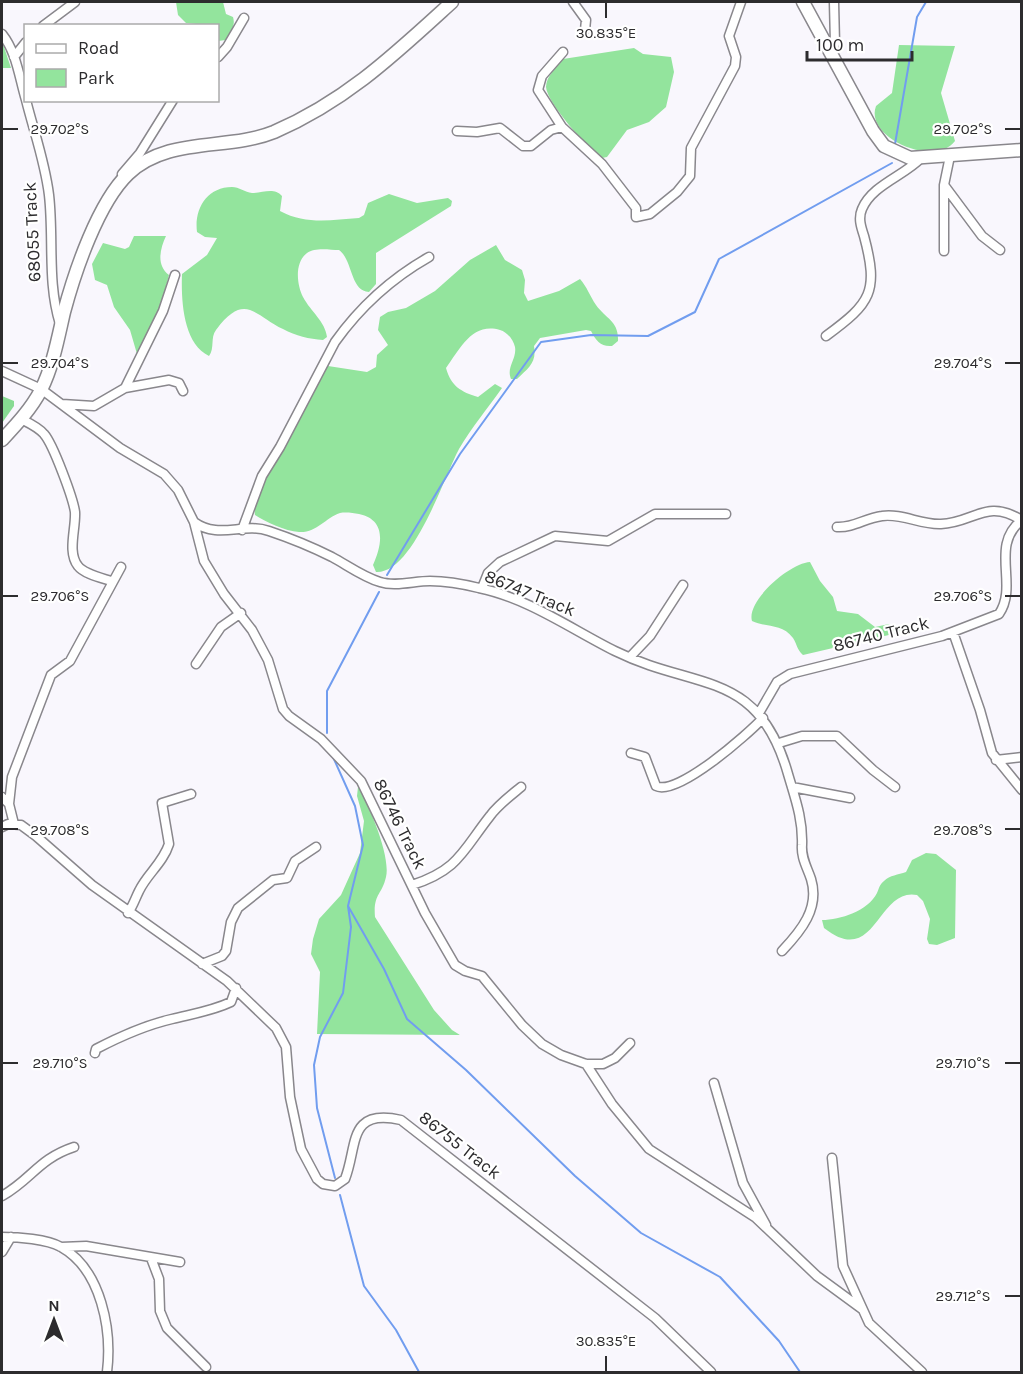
<svg xmlns="http://www.w3.org/2000/svg" width="1023" height="1374" font-family="Karla,sans-serif">
  <style>
    .green { fill: #93e49d }
    .forest { fill: #88db93 }
    .lines { fill: none; stroke-linecap: round; stroke-linejoin: round }
    .stream { stroke: #719def; stroke-width: 2 }
    .street-casing { stroke: #89878c; stroke-width: 11 }
    .secondary-casing { stroke: #89878c; stroke-width: 15 }
    .street { stroke: #fff; stroke-width: 8 }
    .secondary { stroke: #fff; stroke-width: 12 }
    .ticks { fill: none; stroke: #2d2c2e; stroke-width: 2 }
    .labels { text-anchor: middle; dominant-baseline: central; stroke-width: 4.5; stroke-linejoin: round; paint-order: stroke }
    .street-label { font-size: 18px; fill: #2d2c2e; stroke: #fff }
    .ticks-label { font-size: 15px; text-anchor: middle; fill: #2d2c2e; stroke: #fff; stroke-width: 4.5; stroke-linejoin: round; paint-order: stroke }
  </style>
  <rect width="100%" height="100%" fill="#f9f7fd"/>
  <path class="green" d="M176,2H223L226,14L233,17C236,27 230,31 226,40L218,41V26L186,23L178,15Z
    M2,41L11,68H2Z
    M899,45L955,46L941,93L955,141C935,168 864,138 876,106L892,93Z
    M634,48L643,54L671,57L674,72L666,107L649,122L627,130L607,157L602,158C588,149 547,103 546,87C546,76 557,67 563,59Z
    M232,187C239,187 245,192 252,193C263,193 274,187 282,196L280,211C306,225 331,220 359,218L364,215L368,203L389,194L417,203L448,198L452,201L451,206L376,253V284L369,292C350,291 353,260 339,250C330,250 315,247 307,253C294,263 297,285 303,297C311,312 325,321 327,337L323,340C309,339 296,336 283,329C255,316 245,291 216,330C210,338 215,348 209,356C183,344 181,300 182,274L207,255L217,238L205,237L197,232C194,209 207,187 232,187Z
    M134,236H166C160,249 156,265 169,275L160,309L137,354L130,330L114,307L107,285L95,280L92,264L103,243L125,249L129,247Z
    M496,245L505,260L522,270L525,280L524,293L528,301L559,291L580,279C587,287 590,296 596,305C606,319 619,321 618,341L612,346C601,347 596,341 591,331L586,330L540,338L534,346C537,363 528,368 517,379H511C506,367 517,359 515,347C513,339 507,332 500,330C472,322 460,349 446,368C451,386 461,392 478,397L495,384L502,388C488,408 471,428 459,449C444,477 413,574 376,572L373,565C382,545 387,520 359,514C353,513 346,512 340,513C325,518 317,533 299,532C285,531 266,522 255,515C251,493 281,456 291,436C303,414 313,391 324,369L328,366L367,372L376,367L377,355L388,345L378,330L380,317L388,312L406,308L435,291L470,260Z
    M810,562L820,581L833,597L837,611L858,614L875,627L889,624L906,631L803,655C797,650 797,644 793,638C782,623 767,628 752,621C746,601 790,563 810,562Z
    M358,787C369,805 391,856 386,877C382,895 373,894 375,917L434,1010L452,1030L460,1035L317,1034L320,972L311,954L313,939L319,919L341,895L360,853L364,821L357,796Z
    M926,853L936,854L956,870L955,938L937,945L929,944L927,939L930,919L923,901L917,895C877,887 876,969 824,928L822,920C840,920 868,911 877,893C879,889 879,885 884,881C890,875 898,875 906,872L912,860Z"/>
  <path class="forest" d="M2,396L14,401V406L2,423Z"/>
  <g class="lines">
    <path class="stream" d="M895,144L917,17L926,2
      M387,575L460,454L541,342L591,335L648,336L695,312L719,259L892,163
      M327,733V691L379,592
      M333,757L355,806L363,845L348,906L351,927L343,993L320,1037L314,1065L317,1108L335,1178
      M348,906L384,969L407,1019L466,1070L575,1176L641,1233L720,1277L779,1341L800,1372
      M340,1195L364,1286L396,1330L419,1372"/>
    <g class="street-casing">
      <path id="street" d="M573,2L586,20L585,30
        M43,26L75,2
        M2,34C17,53 19,77 26,100
        M563,52L542,76L538,90L562,127L602,164L636,208V217L650,214L677,192L690,176L691,148L735,66L736,57L729,36L741,2
        M14,57L26,42
        M218,57L227,47L244,18
        M831,57L835,44L834,2
        M26,100C34,132 45,162 49,195C54,239 47,282 60,324
        M457,131L477,132L500,128L523,146H531L551,130L562,127
        M950,156L944,185L982,236L1000,250
        M122,174L140,153L173,100
        M944,185V251
        M826,336C871,303 879,292 864,236C861,227 858,218 862,209C872,185 904,176 921,158
        M2,371L41,389L120,448L164,474L178,490L194,522L204,561L224,594L252,630L268,660L283,709L289,716L321,739L361,781L425,913L455,965L465,971L482,976L522,1025L542,1044L561,1055L586,1064H603L615,1058L630,1043
        M125,388L169,380L179,383L183,391
        M62,404L94,406L125,388L163,311L175,275
        M21,419C29,423 38,427 44,434C53,444 73,498 75,512C76,529 67,552 78,566C84,574 102,578 111,581
        M194,522C219,540 243,522 269,531C290,538 312,547 332,557C347,565 363,577 380,582C395,587 414,581 430,581C446,581 463,584 479,588C528,598 571,629 615,651C696,691 758,668 788,774C795,798 803,819 802,845C801,858 807,867 811,879C820,908 801,931 782,951
        M837,527C854,528 865,518 882,516C902,513 921,525 941,524C973,523 987,498 1021,520
        M242,530L262,476L280,447L335,342C360,307 392,278 429,257
        M482,588L488,573L500,562L555,536L608,541L655,514H726
        M953,632L980,710L992,753L1022,790
        M630,657L650,636L683,585
        M196,664L221,627L241,613
        M759,713L777,682L790,674L942,636L999,614C1019,585 989,545 1022,520
        M779,743L802,736H837L873,770L895,787
        M631,753L645,757L656,786C677,797 748,734 763,718
        M996,760L1022,757
        M792,787L850,798
        M2,797L9,804L14,824
        M9,804L12,777L51,675L70,661L121,567
        M2,827L8,824L21,825L36,836L92,885L227,981L276,1028L286,1047L290,1097L301,1149L317,1179L323,1184L335,1186L345,1179C358,1146 347,1108 401,1120L655,1318L711,1372
        M412,885C459,870 463,850 490,816C498,805 510,796 521,787
        M128,913C133,906 135,899 139,891C147,874 163,863 169,844L162,803L191,794
        M202,964L222,956L226,951L231,922L238,908L273,880L287,878L295,861L316,847
        M95,1053L96,1049C119,1037 146,1025 172,1019C192,1014 212,1011 231,1002L236,988
        M586,1064L612,1104L649,1149L756,1218L817,1276L862,1309
        M714,1083L743,1183L766,1225
        M832,1158L843,1266L869,1323L922,1372
        M2,1196C32,1179 38,1159 74,1147
        M2,1237C18,1237 47,1239 61,1247C102,1270 112,1331 107,1372
        M61,1247L86,1246L180,1262
        M2,1252L11,1237
        M151,1258L159,1279L160,1311L167,1328L206,1367"/>
    </g>
    <g class="secondary-casing">
      <path id="secondary" d="M803,2L873,131L884,146L910,158L1022,150
        M2,440C16,425 31,409 41,390C53,366 58,338 64,312C75,271 98,203 128,174C168,136 227,151 274,132C346,101 395,54 452,2"/>
    </g>
    <use href="#street" class="street"/>
    <use href="#secondary" class="secondary"/>
  </g>
  <path class="ticks" d="M606,3V18M3,129H18M1005,129H1020M3,363H18M1005,363H1020M3,596H18M1005,596H1020M3,829H18M1005,829H1020M3,1063H18M1005,1063H1020M1005,1296H1020M606,1356V1371"/>
  <g class="labels">
    <g class="street-label">
      <text transform="translate(32 232) rotate(-93)">68055 Track</text>
      <text transform="translate(530 593) rotate(22)">86747 Track</text>
      <text transform="translate(881 634) rotate(-14)">86740 Track</text>
      <text transform="translate(400 824) rotate(64)">86746 Track</text>
      <text transform="translate(460 1145) rotate(38)">86755 Track</text>
    </g>
  </g>
  <g class="ticks-label">
    <text x="606" y="38">30.835°E</text>
    <text x="60" y="134">29.702°S</text>
    <text x="963" y="134">29.702°S</text>
    <text x="60" y="368">29.704°S</text>
    <text x="963" y="368">29.704°S</text>
    <text x="60" y="601">29.706°S</text>
    <text x="963" y="601">29.706°S</text>
    <text x="60" y="835">29.708°S</text>
    <text x="963" y="835">29.708°S</text>
    <text x="60" y="1068">29.710°S</text>
    <text x="963" y="1068">29.710°S</text>
    <text x="963" y="1301">29.712°S</text>
    <text x="606" y="1346">30.835°E</text>
  </g>
  <rect width="1023" height="1374" fill="none" stroke="#2d2c2e" stroke-width="6"/>
  <rect x="24" y="24" width="195" height="78" fill="#ffffff" stroke="#ababab" stroke-width="1.5"/>
  <rect x="36" y="44" width="30" height="9" fill="#ffffff" stroke="#ababab" stroke-width="1.5"/>
  <text x="78" y="54" font-size="18" fill="#2d2c2e">Road</text>
  <rect x="36" y="69" width="30" height="18" fill="#93e49d" stroke="#ababab" stroke-width="1.5"/>
  <text x="78" y="84" font-size="18" fill="#2d2c2e">Park</text>
  <g transform="translate(54 1320)" stroke="#ffffff" stroke-width="4.5" paint-order="stroke">
  <path d="M0-4.5L10 22L0 15L-10 22Z" fill="#2d2c2e"/>
  <text y="-9" font-size="16" font-weight="bold" text-anchor="middle" fill="#2d2c2e">N</text>
  </g>
  <path d="M807 51v9h105v-9" fill="none" stroke="#2d2c2e" stroke-width="3"/>
  <text x="816" y="51" font-size="18" fill="#2d2c2e" stroke="#ffffff" stroke-width="4.5" paint-order="stroke">100 m</text>
</svg>
